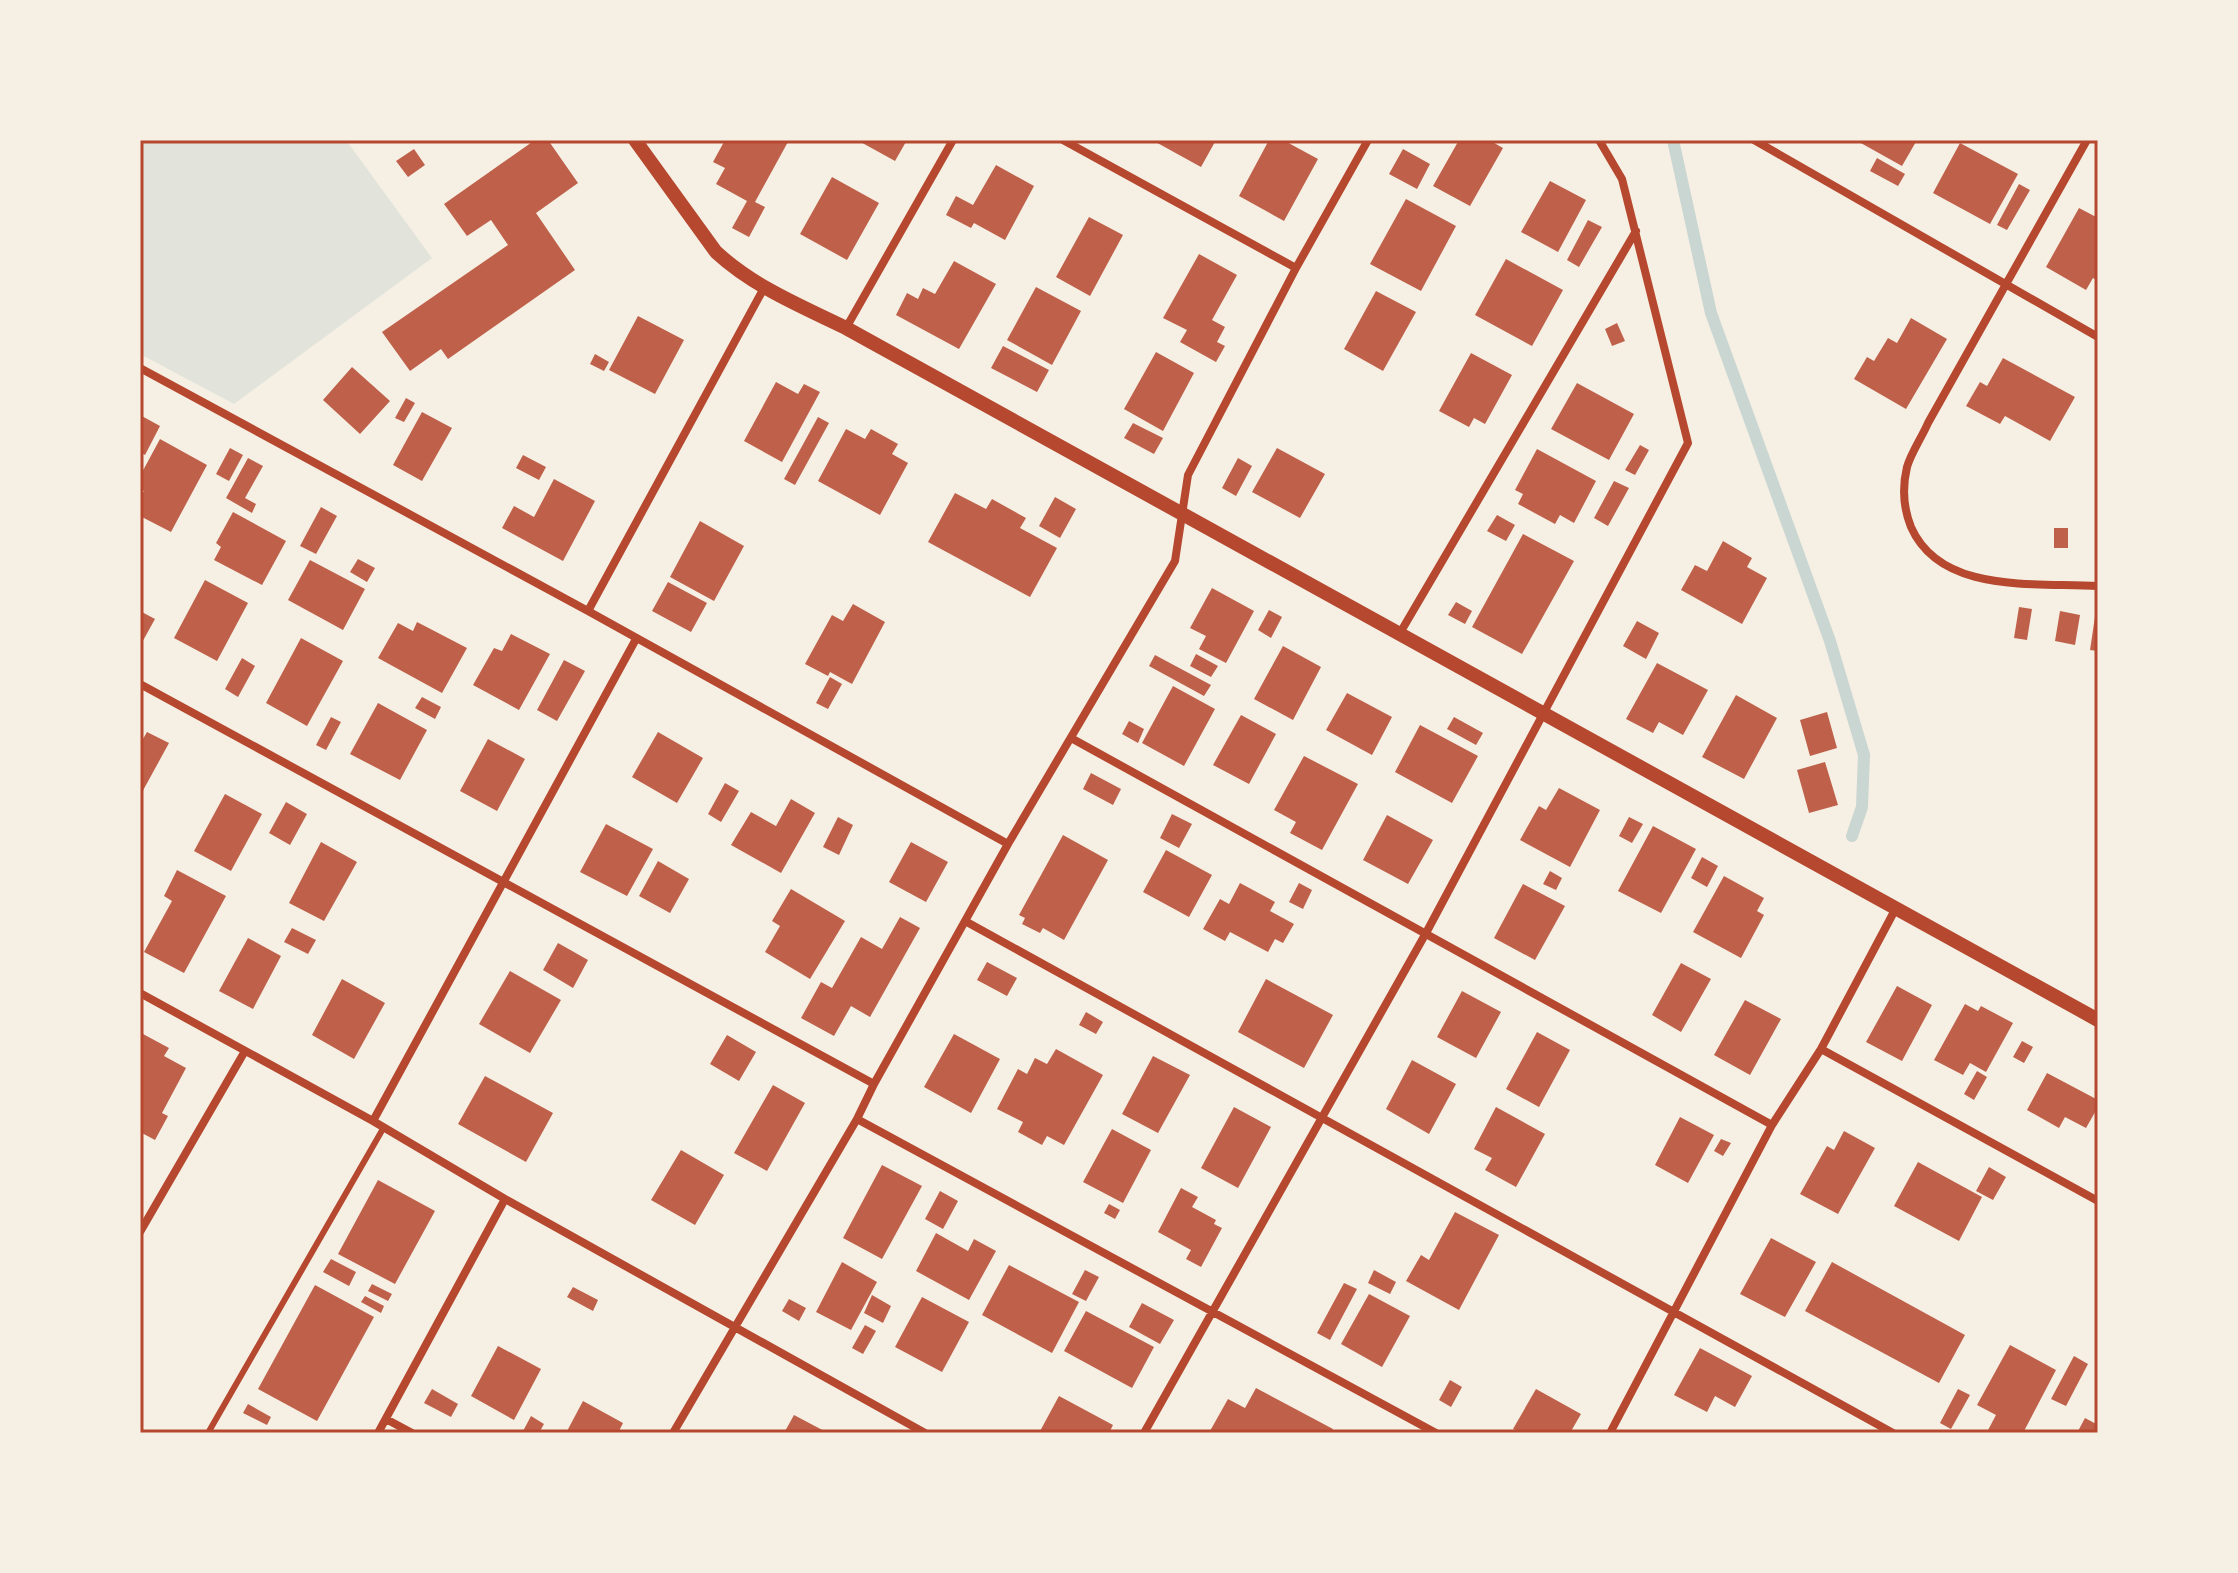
<svg xmlns="http://www.w3.org/2000/svg" width="2238" height="1573" font-family="'Roboto Condensed',sans-serif">
  <style>
    .green { fill: #e2e4dc }
    .lines { fill: none; stroke-linecap: round; stroke-linejoin: round }
    .stream { stroke: #c9d6d2; stroke-width: 12 }
    .building { fill: #bf614a }
    .service { stroke: #b5482f; stroke-width: 6 }
    .minor { stroke: #b5482f; stroke-width: 8 }
    .tertiary { stroke: #b5482f; stroke-width: 14 }
    .neatline { fill: none; stroke: #b5482f; stroke-width: 3 }
  </style>
  <rect width="100%" height="100%" fill="#f6efe4"/>
  <path class="green" d="M140,140H346L432,258L234,404L140,354Z"/>
  <g class="lines">
    <path class="stream" d="M1673,140L1711,313L1830,641L1864,755L1862,807L1852,836"/>
  </g>
  <path class="building" d="M535,140H548L578,183L536,213L575,270L448,359L441,349L410,371L382,332L508,245L491,220L467,236L444,204Z
    M725,140H789L755,202L765,207L749,237L732,228L747,201L716,184L725,168L713,162Z
    M857,140H907L895,161Z
    M1152,140H1216L1201,167Z
    M1269,140H1283L1318,159L1284,221L1239,196Z
    M1459,140H1489L1503,148L1470,206L1433,186Z
    M1861,140H1917L1902,166L1859,142Z
    M1960,143L2018,174L1990,224L1933,193Z
    M414,149L425,165L408,177L396,161Z
    M1403,149L1430,164L1417,189L1389,174Z
    M1877,158L1905,174L1898,186L1870,171Z
    M996,165L1034,186L1005,240L974,223L971,228L946,215L956,196L973,205Z
    M832,177L879,203L847,260L800,234Z
    M1550,181L1586,200L1558,252L1521,232Z
    M2019,184L2030,190L2007,230L1997,225Z
    M1406,199L1456,226L1421,291L1370,264Z
    M2079,208L2098,218V281L2093,278L2086,290L2046,267Z
    M1089,217L1123,235L1090,296L1056,277Z
    M1588,220L1602,227L1579,267L1567,260Z
    M1199,254L1237,275L1212,320L1225,327L1217,342L1225,346L1216,362L1180,342L1187,330L1163,318Z
    M1506,259L1563,290L1532,346L1475,315Z
    M954,261L996,284L959,349L896,315L907,293L918,299L923,288L935,294Z
    M1036,287L1081,311L1052,365L1007,340Z
    M1376,291L1416,312L1383,371L1344,349Z
    M638,316L684,340L655,394L609,370Z
    M1911,318L1947,339L1906,409L1854,379L1867,357L1874,361L1888,338L1897,343Z
    M1617,323L1625,341L1612,346L1605,329Z
    M1003,346L1049,370L1037,392L991,368Z
    M1156,352L1194,373L1163,431L1124,409Z
    M1471,353L1512,375L1485,424L1474,418L1469,427L1439,411Z
    M595,354L609,362L604,371L590,364Z
    M2003,358L2075,397L2050,441L2005,416L2000,424L1966,406L1980,382L1987,386Z
    M352,367L390,401L360,434L323,400Z
    M776,382L798,394L804,384L820,392L782,462L744,441Z
    M1577,383L1634,414L1609,460L1551,429Z
    M406,398L415,403L404,422L395,418Z
    M422,412L452,428L422,481L393,465Z
    M140,415L160,426L145,455L140,452Z
    M818,417L829,423L795,485L784,479Z
    M1133,423L1163,438L1154,454L1124,438Z
    M846,429L865,439L871,429L898,444L892,454L908,463L880,515L818,481Z
    M160,439L207,465L171,532L140,516V498L144,491L140,488V476Z
    M1640,445L1649,450L1635,475L1625,470Z
    M230,448L243,455L229,481L216,474Z
    M1277,448L1325,474L1300,518L1252,492Z
    M1537,449L1596,481L1574,523L1560,515L1555,524L1518,504L1523,494L1515,490Z
    M523,455L546,467L539,480L516,468Z
    M248,458L263,466L245,498L256,504L252,513L226,498Z
    M1238,458L1252,466L1236,496L1222,488Z
    M554,479L595,501L563,561L502,528L514,506L534,517Z
    M1614,481L1629,488L1608,526L1594,518Z
    M955,493L986,509L992,499L1026,518L1020,528L1057,548L1030,597L928,542Z
    M1055,497L1076,509L1060,538L1039,526Z
    M321,507L337,516L316,554L300,546Z
    M233,512L286,541L262,585L214,560L221,547L216,543Z
    M1497,515L1515,525L1506,541L1487,531Z
    M700,521L744,546L714,601L670,577Z
    M2054,528H2068V548H2054Z
    M1523,534L1574,561L1522,654L1472,627Z
    M1723,541L1752,558L1747,567L1767,578L1742,624L1681,590L1695,565L1707,571Z
    M358,559L375,568L367,582L350,572Z
    M310,560L365,589L343,630L288,600Z
    M205,580L248,603L217,661L174,638Z
    M668,582L707,603L691,632L652,611Z
    M1212,588L1254,611L1226,663L1199,649L1206,636L1190,628Z
    M1456,602L1472,611L1465,624L1448,615Z
    M853,604L885,622L852,684L830,672L828,676L805,664L832,615L843,621Z
    M2019,607L2032,609L2027,640L2014,638Z
    M1269,610L1282,617L1271,638L1258,630Z
    M2096,610L2098,611V651L2090,650Z
    M140,611L155,619L140,646Z
    M2060,611L2080,615L2075,645L2055,641Z
    M1637,621L1659,633L1646,659L1623,646Z
    M417,622L467,648L442,693L378,658L398,623L413,631Z
    M511,634L550,654L519,710L473,685L494,648L502,651Z
    M301,638L343,661L307,726L266,703Z
    M1283,646L1321,667L1293,720L1254,699Z
    M1196,654L1218,666L1211,677L1190,666Z
    M1155,655L1211,685L1204,696L1149,666Z
    M242,658L255,666L238,697L225,689Z
    M564,660L585,671L557,721L537,710Z
    M1657,663L1708,690L1683,735L1659,722L1653,733L1626,719Z
    M830,677L842,684L828,709L816,703Z
    M1173,686L1215,709L1184,766L1142,743Z
    M1347,693L1392,717L1372,755L1326,730Z
    M1736,695L1777,718L1744,779L1702,757Z
    M422,697L441,707L435,719L415,708Z
    M378,703L427,730L400,780L350,754Z
    M1827,712L1837,748L1810,756L1800,720Z
    M1241,715L1276,734L1249,784L1213,765Z
    M331,717L341,722L326,750L316,745Z
    M1454,717L1483,733L1476,745L1447,729Z
    M1129,721L1144,729L1138,743L1122,734Z
    M1420,725L1478,756L1452,803L1395,772Z
    M147,732L169,743L140,796V744Z
    M658,732L703,758L677,803L632,777Z
    M488,739L525,759L497,811L460,791Z
    M1304,756L1358,784L1322,850L1290,833L1296,822L1274,810Z
    M1825,762L1838,805L1809,813L1797,770Z
    M1091,773L1121,789L1113,805L1083,789Z
    M725,783L739,791L721,822L708,814Z
    M1559,788L1600,810L1570,867L1520,840L1539,806L1546,810Z
    M225,794L262,814L231,871L194,851Z
    M791,799L815,813L781,873L731,845L751,812L776,826Z
    M286,802L307,814L290,845L269,833Z
    M1172,814L1192,824L1179,848L1160,838Z
    M1387,815L1433,840L1408,884L1363,860Z
    M838,817L853,825L839,855L823,847Z
    M1629,817L1643,824L1632,843L1619,836Z
    M606,824L653,849L627,896L580,872Z
    M1653,826L1696,849L1661,913L1618,891Z
    M1063,835L1108,860L1064,940L1043,928L1040,933L1022,924L1025,918L1019,915Z
    M321,842L357,862L324,921L289,903Z
    M911,842L948,862L926,902L889,882Z
    M1166,850L1212,875L1189,917L1143,892Z
    M1702,857L1718,866L1707,887L1691,878Z
    M658,861L689,879L670,913L639,896Z
    M177,870L226,896L184,973L144,952L172,901L164,896Z
    M1550,871L1562,878L1556,890L1543,884Z
    M1724,876L1764,898L1757,911L1764,915L1741,958L1693,932Z
    M1240,883L1275,902L1270,911L1294,924L1283,943L1275,939L1268,952L1230,932L1225,941L1203,929L1220,899L1229,904Z
    M1299,883L1312,890L1303,909L1289,902Z
    M1523,884L1565,906L1535,960L1494,938Z
    M791,889L845,921L810,979L765,952L780,926L772,921Z
    M900,917L920,928L870,1017L851,1006L834,1036L801,1018L821,982L832,988L861,937L882,949Z
    M292,928L316,940L308,954L284,942Z
    M248,938L281,956L253,1009L219,991Z
    M558,943L588,960L573,988L543,970Z
    M987,962L1017,978L1007,996L977,980Z
    M1681,963L1711,979L1681,1032L1652,1015Z
    M510,971L561,1000L530,1053L479,1024Z
    M342,979L385,1003L354,1059L312,1035Z
    M1266,979L1333,1015L1304,1068L1238,1032Z
    M1897,986L1932,1005L1902,1061L1866,1042Z
    M1462,991L1501,1012L1476,1058L1437,1037Z
    M1745,1000L1781,1019L1750,1075L1714,1055Z
    M1965,1004L1978,1011L1981,1006L2013,1023L1986,1072L1970,1063L1963,1075L1934,1060Z
    M1086,1012L1103,1022L1096,1034L1079,1025Z
    M1537,1032L1570,1050L1539,1107L1506,1089Z
    M143,1034L169,1048L164,1056L186,1068L162,1113L168,1116L155,1140L140,1132V1039Z
    M954,1034L1000,1059L971,1113L924,1087Z
    M727,1035L756,1052L739,1081L710,1064Z
    M2022,1041L2033,1047L2024,1063L2013,1057Z
    M1056,1049L1103,1075L1064,1145L1047,1136L1042,1145L1018,1132L1023,1122L997,1109L1018,1069L1027,1074L1035,1058L1047,1064Z
    M1153,1056L1190,1075L1158,1133L1122,1114Z
    M1412,1060L1456,1084L1429,1134L1386,1109Z
    M1977,1071L1987,1077L1974,1100L1964,1094Z
    M2047,1073L2098,1100V1107L2086,1128L2065,1117L2059,1128L2027,1110Z
    M485,1076L553,1113L526,1162L458,1124Z
    M773,1085L805,1103L767,1171L734,1153Z
    M1234,1107L1271,1127L1238,1188L1201,1168Z
    M1496,1107L1545,1134L1516,1187L1485,1170L1492,1158L1474,1149Z
    M1680,1117L1714,1135L1688,1183L1655,1165Z
    M1112,1129L1151,1150L1123,1203L1083,1182Z
    M1844,1131L1875,1148L1838,1214L1800,1194L1827,1146L1834,1150Z
    M1721,1139L1731,1143L1723,1156L1714,1151Z
    M681,1150L724,1175L695,1225L651,1200Z
    M1918,1162L1982,1197L1959,1241L1894,1206Z
    M882,1165L922,1186L882,1259L843,1238Z
    M1989,1167L2006,1177L1993,1200L1976,1191Z
    M378,1180L435,1211L395,1284L338,1254Z
    M1181,1188L1198,1197L1192,1207L1216,1220L1214,1224L1222,1228L1201,1267L1186,1259L1191,1250L1158,1232Z
    M940,1191L958,1201L943,1229L925,1219Z
    M1109,1204L1120,1210L1115,1219L1104,1213Z
    M1455,1212L1499,1235L1459,1310L1406,1281L1421,1255L1429,1260Z
    M936,1233L968,1251L974,1239L996,1251L969,1300L916,1271Z
    M1771,1238L1816,1262L1785,1317L1740,1294Z
    M331,1259L356,1272L349,1286L323,1272Z
    M842,1262L877,1282L851,1330L816,1312Z
    M1832,1262L1965,1335L1939,1383L1805,1311Z
    M1009,1265L1079,1302L1052,1353L982,1315Z
    M1085,1270L1099,1277L1086,1301L1072,1294Z
    M1374,1270L1396,1282L1390,1294L1368,1283Z
    M1344,1283L1357,1289L1330,1340L1317,1333Z
    M372,1284L392,1294L388,1301L368,1291Z
    M315,1285L374,1317L317,1421L258,1389Z
    M573,1287L598,1300L593,1311L567,1297Z
    M1369,1294L1410,1316L1382,1367L1341,1344Z
    M872,1295L891,1306L883,1323L864,1313Z
    M365,1296L384,1306L381,1313L361,1302Z
    M922,1297L969,1322L942,1372L895,1347Z
    M789,1299L806,1308L799,1321L782,1311Z
    M1142,1303L1174,1320L1160,1344L1129,1327Z
    M1086,1311L1154,1347L1132,1388L1064,1351Z
    M865,1325L876,1331L863,1354L852,1348Z
    M2010,1345L2056,1370L2023,1433H1989L1987,1432L1996,1415L1977,1405Z
    M498,1346L541,1369L514,1420L471,1396Z
    M1700,1348L1752,1376L1735,1407L1715,1396L1707,1412L1674,1395Z
    M2074,1356L2088,1364L2066,1406L2051,1399Z
    M1450,1380L1462,1387L1451,1407L1439,1400Z
    M1256,1388L1333,1429L1331,1433H1214L1210,1431L1228,1399L1245,1408Z
    M432,1389L458,1404L451,1417L424,1403Z
    M1536,1389L1581,1414L1570,1433H1521L1513,1429Z
    M1958,1389L1970,1395L1951,1429L1940,1423Z
    M1059,1396L1113,1425L1109,1433H1039Z
    M583,1401L623,1423L618,1433H566Z
    M248,1404L271,1417L267,1425L243,1413Z
    M794,1415L828,1433H784Z
    M531,1416L544,1424L539,1433H522Z
    M2085,1418L2098,1425V1433H2077Z"/>
  <g class="lines">
    <path class="service" d="M208,1433L384,1127"/>
    <path class="minor" d="M1063,140L1296,268
      M1754,140L2098,337
      M2087,140L1928,423C1922,437 1911,453 1907,467C1902,488 1903,507 1911,527C1941,595 2036,582 2098,586
      M846,328L953,140
      M140,368L588,611L1008,844
      M588,611L764,288
      M1400,633L1636,231
      M140,684L874,1084
      M1071,738L1772,1125
      M965,921L1893,1433
      M140,993L373,1121L505,1199L925,1433
      M1821,1049L2098,1201
      M857,1119L1436,1433
      M373,1121L636,639
      M140,1232L245,1051
      M386,1419L412,1433
      M378,1433L505,1199
      M673,1433L857,1119L874,1084L1008,844L1175,561L1188,475L1296,268L1368,140
      M1144,1433L1426,933L1688,443L1622,179L1599,140
      M1610,1433L1772,1125L1821,1049L1896,908"/>
    <path class="tertiary" d="M635,140L716,252C754,287 801,306 846,328L2098,1020"/>
  </g>
  <rect width="2238" height="1573" fill="none" stroke="#f6efe4" stroke-width="284"/>
  <rect x="142" y="142" width="1954" height="1289" class="neatline"/>
</svg>
